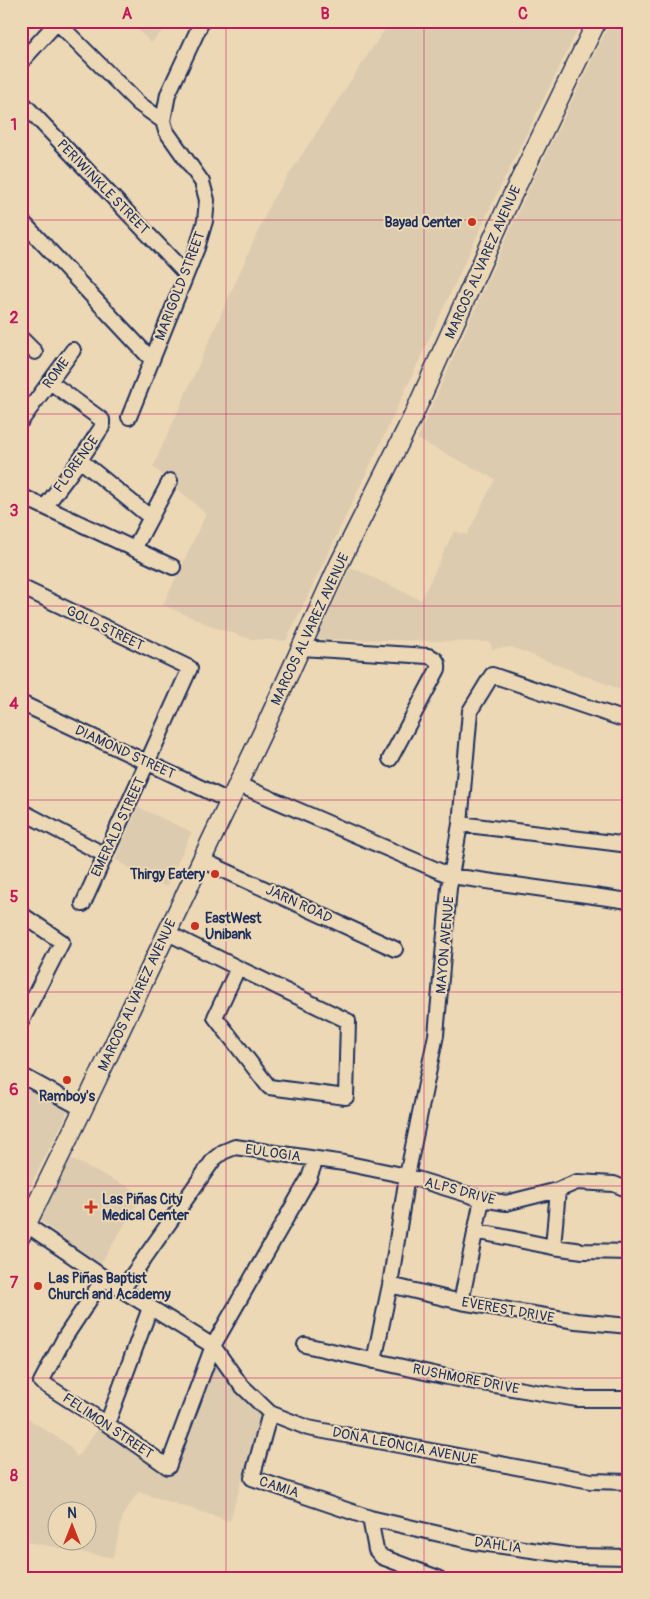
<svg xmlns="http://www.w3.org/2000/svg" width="650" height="1599" font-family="Pangolin,sans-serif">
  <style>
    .built { fill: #ddcbaf; fill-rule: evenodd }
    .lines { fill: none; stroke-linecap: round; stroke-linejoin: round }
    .minor-casing { stroke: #1b2f5e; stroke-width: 18 }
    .major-casing { stroke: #1b2f5e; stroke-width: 21 }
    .minor { stroke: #edd8b6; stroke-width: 14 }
    .major { stroke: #edd8b6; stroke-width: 18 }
    .grid { fill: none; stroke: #c2185b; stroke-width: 1; stroke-opacity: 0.55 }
    .poi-dot { fill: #c8321e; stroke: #edd8b6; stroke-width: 2 }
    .labels { text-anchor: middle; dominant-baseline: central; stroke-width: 4; stroke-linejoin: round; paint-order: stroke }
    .street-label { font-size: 14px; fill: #1b2f5e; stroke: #edd8b6 }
    .poi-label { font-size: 14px; font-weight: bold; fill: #1b2f5e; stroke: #edd8b6; text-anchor: start }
    .neatline { fill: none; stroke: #c2185b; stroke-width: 2 }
    .grid-label { font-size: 16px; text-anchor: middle; font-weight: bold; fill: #c2185b }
  </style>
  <rect width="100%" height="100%" fill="#edd8b6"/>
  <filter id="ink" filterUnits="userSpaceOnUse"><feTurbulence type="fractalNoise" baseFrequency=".02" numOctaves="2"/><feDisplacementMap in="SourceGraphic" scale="10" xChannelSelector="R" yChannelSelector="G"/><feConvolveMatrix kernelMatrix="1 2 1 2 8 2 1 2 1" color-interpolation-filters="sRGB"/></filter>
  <g filter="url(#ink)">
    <path class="built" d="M129,21H172L151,43Z
      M390,21H582L491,206L377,451L286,641L251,639L219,629L163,605L206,514L153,467L272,200Z
      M611,21H629V693L511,647L492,649L490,642L317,639L351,567L421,600L454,531L467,535L495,479L417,439L525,197Z
      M138,807L192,832L166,887L115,860Z
      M21,1082L67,1108L66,1116L26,1194L21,1190Z
      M69,1158L143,1194L99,1267L40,1220Z
      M212,1359L233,1389L261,1413L230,1521L138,1492L123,1515L113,1558L21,1541V1414L69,1445L77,1457L101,1425L153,1461L170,1474ZM58,1512H88V1542H58Z"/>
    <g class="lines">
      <g class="minor-casing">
        <path id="minor" d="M57,22L138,103L163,121
          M21,62L58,21
          M21,101L186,274
          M21,220L151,359
          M21,338L35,352
          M129,417L197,248L205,221L207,200L202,182L166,131L163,121L168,94L202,21
          M21,421L73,350
          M80,460L150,517
          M21,496L173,567
          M45,507L80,460L102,427V420L50,382
          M134,549L170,481
          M21,587L190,668L83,904
          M301,648L428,656C435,658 439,661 438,669L390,759
          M21,703L229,801
          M237,784L451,876L629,901
          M21,811L105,855
          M460,824L629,845
          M202,860L395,949
          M21,914L62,942L21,1022
          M166,932L238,968L348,1021L346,1097L269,1087L215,1017L238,968
          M21,1075L83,1109
          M27,1225L122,1290L213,1346L240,1384L270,1413L308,1428L591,1481L629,1482
          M475,1231L553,1247L583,1251L629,1252
          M553,1247L558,1190
          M104,1278L65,1337L41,1382L107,1424L168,1467L213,1346L309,1178L316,1159
          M390,1285L461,1302L576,1321L629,1326
          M122,1290L214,1159L223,1152L235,1147L344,1163L407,1176L482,1199L506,1203L558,1190L577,1182L614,1184L629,1190
          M461,1302L482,1199
          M305,1345L447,1377L577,1399H629
          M374,1361L390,1285L407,1176L436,1035L449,888L460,824L470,711L492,675L629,721
          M270,1413L252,1478L370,1518L474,1542L575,1556L629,1557
          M107,1424L150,1308
          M370,1518L376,1550L382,1557L438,1578"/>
      </g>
      <g class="major-casing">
        <path id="major" d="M21,1236L83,1109L265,727L339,564L413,416L509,202L597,21"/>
      </g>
      <use href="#minor" class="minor"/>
      <use href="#major" class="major"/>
    </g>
  </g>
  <path class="grid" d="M226,21V1578M424,21V1578M21,220H629M21,414H629M21,606H629M21,800H629M21,992H629M21,1186H629M21,1378H629"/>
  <g class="poi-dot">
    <circle cx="472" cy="222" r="5"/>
    <circle cx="215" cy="874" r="5"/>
    <circle cx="195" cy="926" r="5"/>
    <circle cx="67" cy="1080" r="5"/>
    <path d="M88.5 1199.5h5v5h5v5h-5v5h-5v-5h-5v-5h5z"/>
    <circle cx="38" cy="1286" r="5"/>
  </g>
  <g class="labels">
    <g class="street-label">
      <text transform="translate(103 187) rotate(46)">PERIWINKLE STREET</text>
      <text transform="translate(483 262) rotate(-66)">MARCOS ALVAREZ AVENUE</text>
      <text transform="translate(180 286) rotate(-69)">MARIGOLD STREET</text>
      <text transform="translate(56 373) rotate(-54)">ROME</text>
      <text transform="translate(76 464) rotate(-54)">FLORENCE</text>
      <text transform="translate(105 628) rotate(26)">GOLD STREET</text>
      <text transform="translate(310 629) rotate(-65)">MARCOS ALVAREZ AVENUE</text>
      <text transform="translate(125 752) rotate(25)">DIAMOND STREET</text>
      <text transform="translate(118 827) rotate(-65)">EMERALD STREET</text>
      <text transform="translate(299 904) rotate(25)">JARN ROAD</text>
      <text transform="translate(445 945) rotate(-85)">MAYON AVENUE</text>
      <text transform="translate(137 995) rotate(-65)">MARCOS ALVAREZ AVENUE</text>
      <text transform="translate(273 1153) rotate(8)">EULOGIA</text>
      <text transform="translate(460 1191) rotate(15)">ALPS DRIVE</text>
      <text transform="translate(508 1310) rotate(10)">EVEREST DRIVE</text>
      <text transform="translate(466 1379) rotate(11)">RUSHMORE DRIVE</text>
      <text transform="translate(108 1426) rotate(34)">FELIMON STREET</text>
      <text transform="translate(405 1446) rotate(11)">DOÑA LEONCIA AVENUE</text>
      <text transform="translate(279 1487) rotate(18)">CAMIA</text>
      <text transform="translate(498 1545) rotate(8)">DAHLIA</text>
    </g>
    <g class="poi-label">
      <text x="462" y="222" text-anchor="end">Bayad Center</text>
      <text x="205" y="874" text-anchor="end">Thirgy Eatery</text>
      <text x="205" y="918">EastWest<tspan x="205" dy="16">Unibank</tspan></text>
      <text x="67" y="1096" text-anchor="middle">Ramboy's</text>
      <text x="102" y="1199">Las Piñas City<tspan x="102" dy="16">Medical Center</tspan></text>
      <text x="48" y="1278">Las Piñas Baptist<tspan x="48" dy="16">Church and Academy</tspan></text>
    </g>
  </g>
  <rect width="650" height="1599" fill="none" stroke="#edd8b6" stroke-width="55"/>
  <g transform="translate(72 1526)"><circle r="24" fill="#edd8b6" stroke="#999493"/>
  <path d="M0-4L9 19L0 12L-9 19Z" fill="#c8321e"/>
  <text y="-8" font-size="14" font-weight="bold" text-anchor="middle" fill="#1b2f5e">N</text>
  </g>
  <rect x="28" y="28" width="594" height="1544" class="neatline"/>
  <g class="grid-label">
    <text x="127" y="19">A</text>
    <text x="325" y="19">B</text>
    <text x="523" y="19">C</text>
    <text x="14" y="130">1</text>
    <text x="14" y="323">2</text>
    <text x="14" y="516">3</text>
    <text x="14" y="709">4</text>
    <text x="14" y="902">5</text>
    <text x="14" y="1095">6</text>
    <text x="14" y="1288">7</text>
    <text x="14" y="1481">8</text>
  </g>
</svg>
